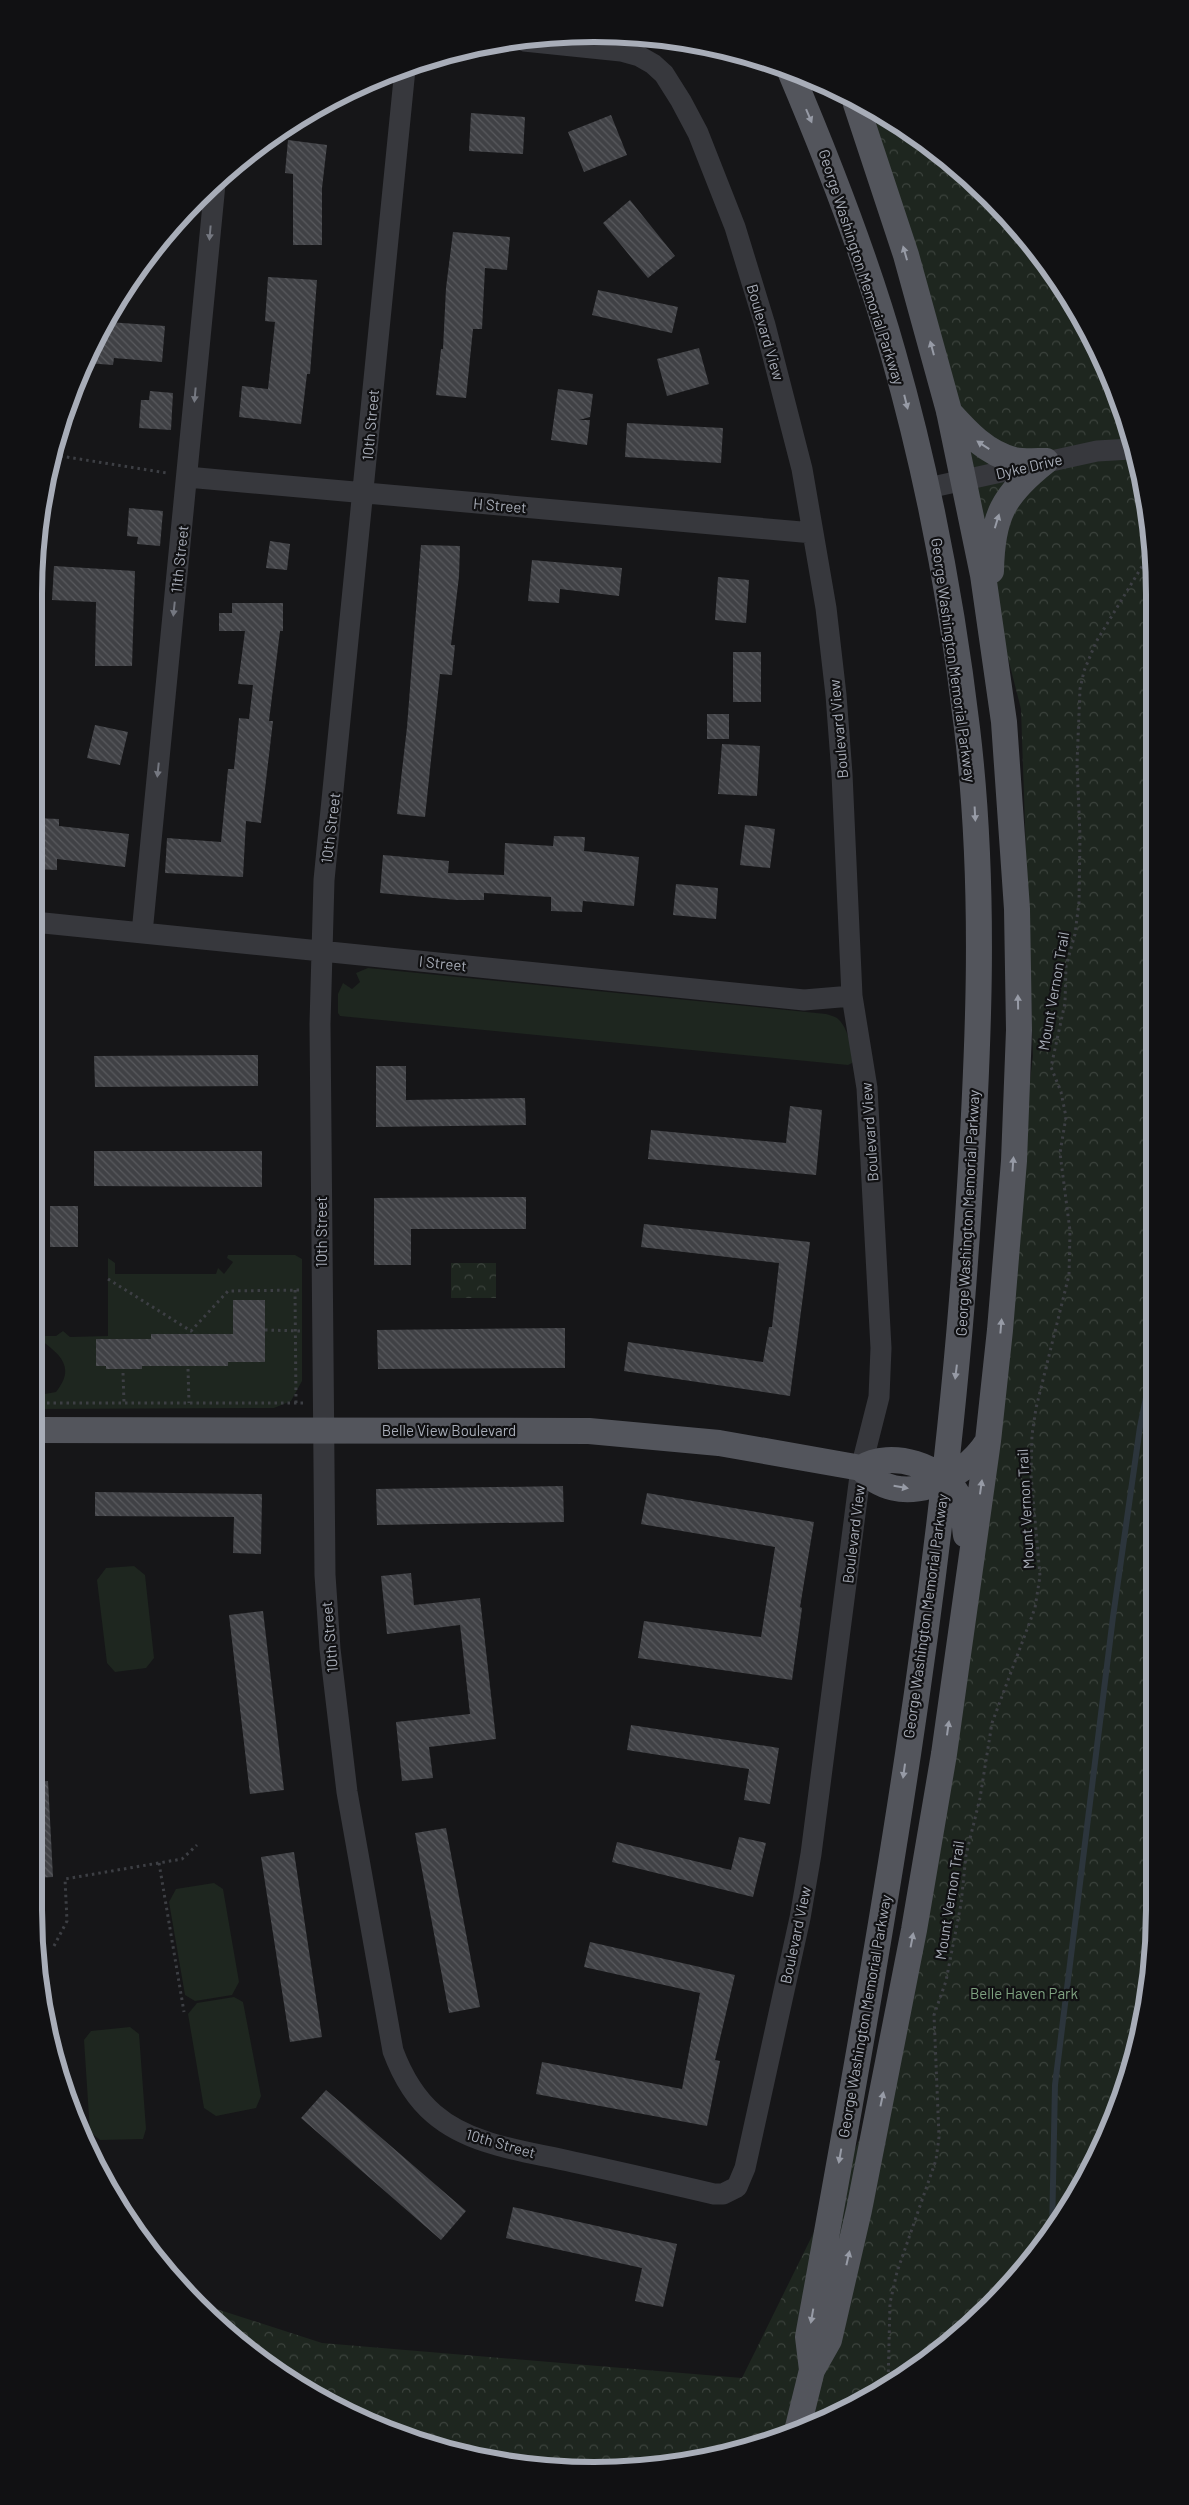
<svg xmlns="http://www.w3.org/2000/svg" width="1189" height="2505" font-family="Barlow,sans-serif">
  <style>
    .grass { fill: #1e261f }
    .park { fill: url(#park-crowns) }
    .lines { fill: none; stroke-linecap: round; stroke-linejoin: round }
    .stream { stroke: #2c353c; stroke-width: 6 }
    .building { fill: url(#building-back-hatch) }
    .path { stroke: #3d3f44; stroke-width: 3; stroke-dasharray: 2.5 4; stroke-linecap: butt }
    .minor { stroke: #37383d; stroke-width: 21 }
    .major { stroke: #53555c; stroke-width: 26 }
    .oneway { fill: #979ba6 }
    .oneway2 { fill: #757881 }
    .labels { text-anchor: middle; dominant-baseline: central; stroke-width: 4.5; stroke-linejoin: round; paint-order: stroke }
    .street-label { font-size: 15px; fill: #a8adb8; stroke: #111113 }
    .park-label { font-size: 15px; fill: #7fa381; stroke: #111113 }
    .rim { fill: none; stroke: #a8adb8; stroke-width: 6 }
  </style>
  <defs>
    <pattern id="park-crowns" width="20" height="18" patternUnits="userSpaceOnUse" patternTransform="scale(1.25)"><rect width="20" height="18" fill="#1e261f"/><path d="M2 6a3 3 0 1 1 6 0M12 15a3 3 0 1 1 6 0" fill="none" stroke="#3c433d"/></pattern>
    <pattern id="building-back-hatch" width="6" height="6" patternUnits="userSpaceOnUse" patternTransform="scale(1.25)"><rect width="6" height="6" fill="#404145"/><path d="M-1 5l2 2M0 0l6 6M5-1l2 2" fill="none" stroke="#595a5e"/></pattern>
  </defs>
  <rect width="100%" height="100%" fill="#161618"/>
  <path class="grass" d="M368,968L826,1014C829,1015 834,1016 837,1018C848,1027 853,1050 852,1063L848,1065L340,1016L338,1013V994L343,983L352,989L360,982L356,973Z
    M228,1255H295L302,1259V1381L291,1401L274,1408L34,1409V1396L56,1392C75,1368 62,1356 41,1340L40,1336H56L63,1331L70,1337L108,1336V1258L115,1263V1274H216L218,1268L224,1274L233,1262L227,1258Z
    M134,1566L145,1575L154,1658L146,1668L115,1672L107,1663L97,1580L106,1568Z
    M214,1883L223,1889L239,1982L232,1995L195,2001L185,1995L169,1902L176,1889Z
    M234,1997L243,2002L261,2096L256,2108L216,2116L204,2108L188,2014L197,2003Z
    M130,2027L139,2034L146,2129L143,2139L100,2140L90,2132L84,2040L91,2031Z"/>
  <path class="park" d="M855,103L936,150L1040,253L1112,380L1150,521L1155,1911L1144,2020L1112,2125L1061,2222L1016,2280L936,2356L843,2413L740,2452L667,2466L558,2470L485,2460L380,2428L283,2377L225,2332L198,2303L322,2343L742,2378L884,2090L981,1486L1033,1056L1021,709L963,481Z
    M451,1263H496V1298H451Z"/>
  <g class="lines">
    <path class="stream" d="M1052,2233L1055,2085L1113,1617L1140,1427L1153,1363"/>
  </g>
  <path class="building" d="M471,113L525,117L523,154L469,151Z
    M611,115L627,155L584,172L568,132Z
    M288,140L327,145L322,188V245H293V174L285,173Z
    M630,200L675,256L648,278L603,223Z
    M453,232L510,237L507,270L485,268L482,329H473L466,398L436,395L441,349H443L446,288Z
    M268,277L317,280L310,374H307L301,424L239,417L242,386L268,389L275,322L265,321Z
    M598,290L678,307L672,333L592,315Z
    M108,322L165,326L162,362L114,358L113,365L86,363Z
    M699,348L709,384L667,396L657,359Z
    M558,389L593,394L590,417L579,420H590L587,445L551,440Z
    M150,391L173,393L171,430L139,428L141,400H149Z
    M627,423L723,428L721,463L625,457Z
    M129,508L163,511L160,546L137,544L138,537L127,536Z
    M270,541L290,544L287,570L266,568Z
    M421,545L460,546L459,576L451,645H455L452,675L440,674L425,817L397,814L407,727Z
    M532,560L622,568L619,596L560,589L559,603L528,601Z
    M54,566L135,571L132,666H95L96,602L52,600Z
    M718,577L749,580L746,623L715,620Z
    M232,603H283V631H280L269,721H273L261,823L246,821L243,877L165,873L167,838L221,842L228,769H234L239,718L249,719L253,685L238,684L245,631H219V613H232Z
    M733,652H761V702H733Z
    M707,714H729V739H707Z
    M95,725L128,732L120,765L87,758Z
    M722,744L760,746L757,796L718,794Z
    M34,818L59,819V826L129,834L125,867L57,859V870L34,869Z
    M745,825L775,829L770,868L740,865Z
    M554,836L585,837L584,851L639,857L634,906L583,901L582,912L551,911V897L484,893V900H457L380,893L383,855L449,861L448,873L504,875L505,843L553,846Z
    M676,884L718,888L716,919L673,915Z
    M258,1055V1086L95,1087L94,1056Z
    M376,1066H406V1100L525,1098L526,1125L376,1127Z
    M790,1106L822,1110L816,1175L648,1159L651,1130L786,1143Z
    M94,1151H262V1187L94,1186Z
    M526,1197V1229H411V1265H374V1198Z
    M50,1206H78V1247H50Z
    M644,1224L810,1242L790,1396L624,1371L628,1342L763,1362L769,1327H772L779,1263L641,1247Z
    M233,1300H265V1362H228V1366H142V1369H106V1366H96V1339H151V1334H233Z
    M565,1328V1368L378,1369L377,1330Z
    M563,1486L564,1522L377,1525L376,1489Z
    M95,1492L262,1494L261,1554L233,1553L234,1517L95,1516Z
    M647,1493L814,1522L800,1607L802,1608L792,1680L638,1658L644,1621L761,1637L775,1547L641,1524Z
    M411,1573L414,1605L480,1598L496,1739L429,1747L433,1778L402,1781L396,1722L470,1714L460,1625L387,1634L381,1576Z
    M263,1611L284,1790L250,1794L229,1615Z
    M631,1725L779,1748L770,1804L744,1800L749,1769L627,1750Z
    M48,1781L53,1877L34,1878V1782Z
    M446,1828L480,2007L449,2013L415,1833Z
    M739,1837L766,1843L753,1897L612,1862L617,1842L731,1870Z
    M294,1852L322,2037L290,2042L261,1857Z
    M590,1942L735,1975L715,2060L720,2061L707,2126L536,2094L542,2062L682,2089L700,1993L584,1967Z
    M326,2090L466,2211L441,2240L301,2118Z
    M513,2207L677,2244L663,2307L635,2301L642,2268L506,2238Z"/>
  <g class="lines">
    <path class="path" d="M54,455L167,473
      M108,1279L191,1331L228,1291L302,1290
      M295,1290L296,1403
      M265,1330L302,1331
      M188,1369L189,1403
      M123,1373L124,1403
      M34,1403H303
      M159,1863L184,2012
      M54,1946L67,1921L65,1879L182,1859L197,1845
      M888,2385L890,2303L897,2272L936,2160L939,2137L934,2015L946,1981L961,1904L966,1855L980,1798L992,1723L1035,1608L1040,1576L1031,1475L1032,1435L1036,1408L1069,1275L1070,1231L1060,1153L1066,1117L1061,1092L1051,1067L1065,1003L1066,966L1075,934L1079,902L1080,836L1077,764L1080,689L1084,671L1096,642L1141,568L1151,548"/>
    <path class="minor" d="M405,69L324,880L320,1024L325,1575L330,1649L347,1792L393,2051C402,2075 414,2097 434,2114C471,2146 526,2151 573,2162C620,2172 667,2183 714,2194H723L737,2187L745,2168L800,1918L811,1854L861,1468L879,1397L881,1348L867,1088L852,996L842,774L836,695L826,608L802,469L765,325L735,227L698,133L681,101L664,74L653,64L639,56L621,51L524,41
      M187,477L813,533
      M928,488L1097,451L1131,449
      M34,922L804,1000L852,996
      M142,933L215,184"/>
    <path class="major" d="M790,71C829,163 866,257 893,353C928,476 952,602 967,728C986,886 979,1044 969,1202C946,1583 876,1961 808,2337L812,2370
      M949,412C967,432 986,453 1014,460C1024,462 1036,461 1046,461
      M991,571C992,516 1003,495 1046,461
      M34,1430L589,1431L719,1443L861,1468C899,1511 962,1482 988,1441
      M861,1468C891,1449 943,1466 959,1497C965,1508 964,1523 966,1535
      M797,2431L812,2370L829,2340L859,2210L914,1930L944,1754L988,1441L1000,1330L1014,1161L1019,1030L1017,909L1004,722L983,575L949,411L906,255L856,104"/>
  </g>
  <defs><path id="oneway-solid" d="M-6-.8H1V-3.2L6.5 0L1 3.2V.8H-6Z" transform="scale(1.25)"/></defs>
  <g class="oneway">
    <use href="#oneway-solid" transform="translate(809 116) rotate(67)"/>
    <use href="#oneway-solid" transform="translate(905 253) rotate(-106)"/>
    <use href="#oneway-solid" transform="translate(932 348) rotate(-105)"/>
    <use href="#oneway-solid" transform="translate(906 402) rotate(76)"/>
    <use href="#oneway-solid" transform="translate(983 445) rotate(-147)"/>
    <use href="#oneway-solid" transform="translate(997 521) rotate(-73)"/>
    <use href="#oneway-solid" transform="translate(975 814) rotate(87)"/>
    <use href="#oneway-solid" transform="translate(1018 1002) rotate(-91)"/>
    <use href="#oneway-solid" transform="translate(1013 1164) rotate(-86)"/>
    <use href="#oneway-solid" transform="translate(1001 1326) rotate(-85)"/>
    <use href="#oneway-solid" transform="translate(956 1372) rotate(97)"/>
    <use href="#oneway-solid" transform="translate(901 1487) rotate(10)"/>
    <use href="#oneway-solid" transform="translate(981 1487) rotate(-82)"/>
    <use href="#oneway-solid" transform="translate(948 1728) rotate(-82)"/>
    <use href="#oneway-solid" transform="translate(904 1771) rotate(98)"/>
    <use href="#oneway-solid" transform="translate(912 1940) rotate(-79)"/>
    <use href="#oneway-solid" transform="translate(882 2099) rotate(-78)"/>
    <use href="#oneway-solid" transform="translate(840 2156) rotate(100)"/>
    <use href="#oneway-solid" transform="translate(848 2258) rotate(-77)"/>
    <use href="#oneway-solid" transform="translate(812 2316) rotate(100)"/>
  </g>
  <g class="oneway2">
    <use href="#oneway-solid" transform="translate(210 233) rotate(95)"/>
    <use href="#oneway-solid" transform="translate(195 395) rotate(95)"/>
    <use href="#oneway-solid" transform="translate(174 609) rotate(96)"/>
    <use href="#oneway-solid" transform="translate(158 770) rotate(96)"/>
  </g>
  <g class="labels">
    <g class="street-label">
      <text transform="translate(862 267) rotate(72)">George Washington Memorial Parkway</text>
      <text transform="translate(766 332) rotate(74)">Boulevard View</text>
      <text transform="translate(370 425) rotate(-85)">10th Street</text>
      <text transform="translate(1029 466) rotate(-13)">Dyke Drive</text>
      <text transform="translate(500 505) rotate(5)">H Street</text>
      <text transform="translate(179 559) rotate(-84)">11th Street</text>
      <text transform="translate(954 660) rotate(82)">George Washington Memorial Parkway</text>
      <text transform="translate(838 729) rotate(-95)">Boulevard View</text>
      <text transform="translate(330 828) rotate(-83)">10th Street</text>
      <text transform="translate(443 963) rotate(6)">I Street</text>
      <text transform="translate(1053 991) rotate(-80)">Mount Vernon Trail</text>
      <text transform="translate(869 1132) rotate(-94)">Boulevard View</text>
      <text transform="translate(967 1213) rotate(-87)">George Washington Memorial Parkway</text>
      <text transform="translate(321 1232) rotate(-90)">10th Street</text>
      <text x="449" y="1430">Belle View Boulevard</text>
      <text transform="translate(1025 1509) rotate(-93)">Mount Vernon Trail</text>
      <text transform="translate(853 1534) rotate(-83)">Boulevard View</text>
      <text transform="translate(925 1616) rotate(-82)">George Washington Memorial Parkway</text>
      <text transform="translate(329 1637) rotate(-95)">10th Street</text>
      <text transform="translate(949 1900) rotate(-81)">Mount Vernon Trail</text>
      <text transform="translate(795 1935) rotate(-78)">Boulevard View</text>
      <text transform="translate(864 2016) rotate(-80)">George Washington Memorial Parkway</text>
      <text transform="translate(501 2143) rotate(16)">10th Street</text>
    </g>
    <g class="park-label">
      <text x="1024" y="1993">Belle Haven Park</text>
    </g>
  </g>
  <path d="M0 0H1189V2505H0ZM594 42H594A552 552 0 0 1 1146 594V1910A552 552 0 0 1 594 2462H594A552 552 0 0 1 42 1910V594A552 552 0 0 1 594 42Z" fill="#111113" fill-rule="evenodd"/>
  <path class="rim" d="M594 42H594A552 552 0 0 1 1146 594V1910A552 552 0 0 1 594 2462H594A552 552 0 0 1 42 1910V594A552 552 0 0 1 594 42Z"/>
</svg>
